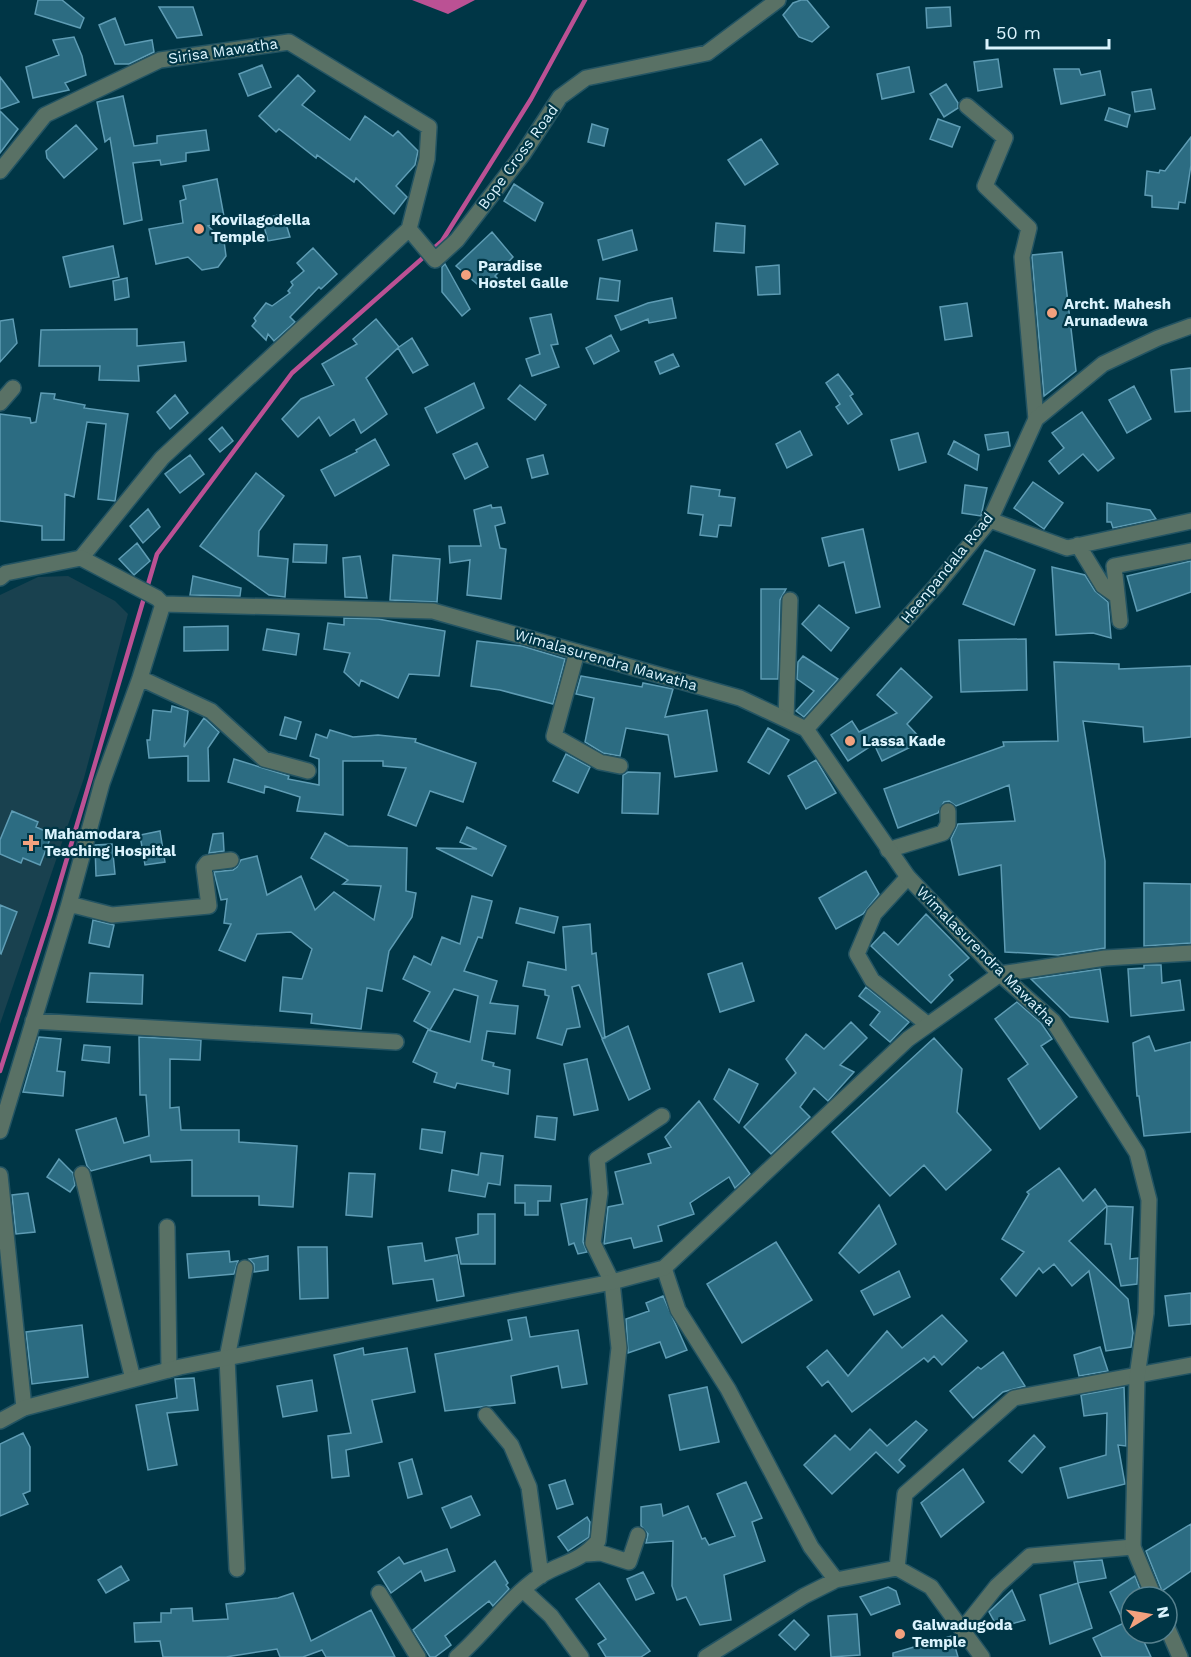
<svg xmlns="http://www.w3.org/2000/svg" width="1191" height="1657" font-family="'Work Sans',sans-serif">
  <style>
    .built { fill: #19414f }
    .water { fill: #bb5194 }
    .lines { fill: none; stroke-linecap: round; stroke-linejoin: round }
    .stream { stroke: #bb5194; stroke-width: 4.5 }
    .building { fill: #2c6c82; stroke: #5e9cb4; stroke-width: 1.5 }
    .minor-casing { stroke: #235463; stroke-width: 18 }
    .tertiary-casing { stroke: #235463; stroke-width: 18 }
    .minor { stroke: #597165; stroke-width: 15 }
    .tertiary { stroke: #597165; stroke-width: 15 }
    .poi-dot { fill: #f2a17e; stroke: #003646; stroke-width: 2 }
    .labels { text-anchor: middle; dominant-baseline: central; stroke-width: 4.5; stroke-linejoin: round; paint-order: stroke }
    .street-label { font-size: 15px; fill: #daf3fd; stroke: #003646 }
    .poi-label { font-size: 15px; font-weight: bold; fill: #daf3fd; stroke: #003646; text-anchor: start }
  </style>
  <rect width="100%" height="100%" fill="#003646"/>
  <path class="built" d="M68,576L115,601L128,614L84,778L0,1024V595L38,577Z"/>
  <path class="water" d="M412,0H475L448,14Z"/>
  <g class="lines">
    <path class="stream" d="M0,1071L50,916L157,554L292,373L442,241L531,99L585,0"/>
  </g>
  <path class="building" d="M38,0H62L84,18L80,28L35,14Z
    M801,0H807L829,27L812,42L799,37L783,15L793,3Z
    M159,7H193L202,35L177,38Z
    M950,7L951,26L927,28L926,8Z
    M115,18L125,45L152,40L154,52L129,64H115L99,25Z
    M74,37L82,56L86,75L65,83L69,90L33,98L26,67L59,55L53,40Z
    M998,59L1002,87L978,91L974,62Z
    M262,65L271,87L248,96L239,74Z
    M909,67L914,92L882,99L877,74Z
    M1054,69H1079L1081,75L1100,71L1105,95L1061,104Z
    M298,75L315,91L302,105L350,140L365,116L393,136L398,131L418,151L415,165L396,186L407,197L394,214L356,178L354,182L317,155L316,158L279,129L276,132L259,116Z
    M0,77L19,102L0,109Z
    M946,84L958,103V108L944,117L930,94Z
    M1151,89L1155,109L1135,112L1132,92Z
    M123,96L134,146L157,143V136L206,130L209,150L186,153V161L161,165L160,160L133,163L142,220L124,224L110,138L105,142L97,102Z
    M1109,108L1130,115L1127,127L1105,120Z
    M0,111L18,129L0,153Z
    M938,119L960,127L952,147L930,139Z
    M592,124L608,129L604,146L588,142Z
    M76,125L97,149L64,178L47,158L46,151Z
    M1191,137V165L1185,203L1179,202L1178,209L1152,207V196L1145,195L1147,171L1159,173L1160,170L1165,171Z
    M761,139L778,164L745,185L728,160Z
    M217,179L225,222L208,226L224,241L226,256L218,267L202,270L188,257L156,264L149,229L183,223L180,201L186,199L183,186Z
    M514,184L543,203L535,221L504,201Z
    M283,214L290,237L268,241L262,219Z
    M716,223L745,226L744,253L714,251Z
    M632,230L637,250L603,260L598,240Z
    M492,232L513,257L495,276L497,278L483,289L456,266Z
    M113,246L119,277L70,287L63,257Z
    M313,248L337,274L321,289L319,287L290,317L295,322L274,341L268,334L266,340L252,326L256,321L254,318L266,303L272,306L290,293L288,291L293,285L291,282L304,271L297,263Z
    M1062,252L1076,371L1044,396L1032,258V255Z
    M445,264L470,309L462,316L442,292V267Z
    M779,265L780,294L758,295L756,267Z
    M127,278L129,297L115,300L113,281Z
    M600,278L620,281L618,301L597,299Z
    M672,298L676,318L649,323L648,319L621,330L615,316L648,303Z
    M967,303L972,336L945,340L940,307Z
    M551,314L558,344L551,345L559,367L532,376L526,359L540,354L530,318Z
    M13,319L17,343L0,362V321Z
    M376,319L399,347L412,338L428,365L413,373L398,348L366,378L387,414L361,433L354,419L330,436L319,417L298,437L282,419L301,399L334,385L322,364L357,344L353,339Z
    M137,329V346L184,342L186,361L138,366L139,381L99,380L100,366H39L41,330Z
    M611,335L619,351L594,364L586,348Z
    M673,354L679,366L660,374L655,362Z
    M1191,368V411L1175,412L1171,370Z
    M838,374L853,394L850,396L862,414L848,424L836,407L840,404L826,383Z
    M474,383L484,408L437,433L425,408Z
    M520,385L546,405L535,420L508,399Z
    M1134,386L1151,419L1127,433L1109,400Z
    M41,393L55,394L54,399L85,405L84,408L128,414L115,501L98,499L106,424L87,422L74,497L65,494L64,540H42V526L0,521V414L30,418L31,423L36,422Z
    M175,395L188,413L170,429L157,412Z
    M1082,412L1114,458L1098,471L1083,454L1059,474L1049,461L1064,448L1052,433Z
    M222,427L233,441L220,452L209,439Z
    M800,431L812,455L787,468L776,444Z
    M1008,432L1010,446L988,450L985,435Z
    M918,433L926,462L899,470L891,440Z
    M375,439L389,465L335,496L321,470L357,452L356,450Z
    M954,441L979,455L977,470L948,454Z
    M477,443L488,467L465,479L453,454Z
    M190,455L204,474L180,493L165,474Z
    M543,455L548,474L532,478L527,459Z
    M256,473L284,496L259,531L258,556L288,559L285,597L269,595L200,546Z
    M1033,482L1063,503L1044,529L1014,508Z
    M965,485L987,488L981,516L962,513Z
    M691,486L720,490L719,496L735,498L731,526L719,525L717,537L700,535L703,515L688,513Z
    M1107,503L1150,510L1156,519L1113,528L1111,522H1107Z
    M491,505L492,508L501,507L505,523L495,526L500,548L506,549L501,599L467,595L470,560L450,563L449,546H481L474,510Z
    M148,509L160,527L143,543L130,526Z
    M863,529L880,607L856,613L844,562L829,566L822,538Z
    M137,543L150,561L134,575L119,559Z
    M294,544L327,545L326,563L293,562Z
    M985,550L1035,570L1014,625L963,604Z
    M393,555L440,559L437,602L390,600Z
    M360,556L367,598L345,597L343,558Z
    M1191,561V592L1137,611L1127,576Z
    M1052,567L1085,575L1095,591L1108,602L1111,638L1093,633L1056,635Z
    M193,576L241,588L240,596L190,595Z
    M761,589H786L780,600L778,679H761Z
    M819,605L849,628L831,651L802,624Z
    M344,618L378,619L445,631L439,676L409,674L398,698L361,680L359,686L344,672L350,653L324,649L328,623L344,625Z
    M228,626V650L184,651V627Z
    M267,629L299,634L296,655L263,650Z
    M1026,639L1027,690L961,692L959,640Z
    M477,641L522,646L565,659L553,704L500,690L471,686Z
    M803,656L838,679L804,717L796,711L814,691L797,679L798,662Z
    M1054,662L1119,664V669L1191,666V737L1144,742L1143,727L1083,721L1105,861V948L1058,955L1005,952L1001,865L959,875L951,839L958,824L1015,821L1009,785L956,806L949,801L944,802L938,813L898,828L884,789L1004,746L1003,742L1058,741Z
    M901,668L932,697L907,724L923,741L882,761L874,744L848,761L831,735L852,721L859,732L897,713L877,695Z
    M581,676L642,687L643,683L673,689L665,717L707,710L717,771L675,777L668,735L626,728L620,756L603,753L585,742L594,698L576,694Z
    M172,706L188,711L184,747L204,718L219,732L208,748L209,781H188V756L149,758L147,740H150L153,710L171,712Z
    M285,717L301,722L296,739L280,735Z
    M768,728L789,740L769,774L748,762Z
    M330,730L353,737L378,735L416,739L415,742L476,763L463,802L430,791L416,826L388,815L406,768L383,766V761H343V815L297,811L300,797L265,786L264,793L228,782L234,759L289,776L288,779L319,785V759L310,756L316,734L327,738Z
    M566,754L590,767L578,793L553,781Z
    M816,760L836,793L806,809L788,776Z
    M628,772L660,773L658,814L622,813L623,775Z
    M12,811L38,822L36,827L52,834L40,865L23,858L21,863L0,854V840Z
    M467,827L506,846L492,876L436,848L477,849L460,842Z
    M160,831L165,862L145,865L140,835Z
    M223,833L224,851L209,853L213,834Z
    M325,833L348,846L407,848L406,891L416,893L412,917L389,951L382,991L367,988L361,1029L311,1023L312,1014L280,1011L283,977L302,979L312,949L291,932L257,934L245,961L219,950L231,924L224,923L227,899L221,900L214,872L233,870L237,867L241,860L257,856L267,895L301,876L315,910L334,892L374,920L381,886L343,884L348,880L311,858Z
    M112,844L115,874L96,876L95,845Z
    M866,871L879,894L863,914L836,929L819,898Z
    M1144,883L1191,884V943L1144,946Z
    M472,896L492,901L482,938L478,937L464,971L497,981L490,1003L518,1006L515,1034L487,1031L482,1060L494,1063L493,1066L510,1070L508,1094L457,1083L455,1088L434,1082L437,1073L413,1062L428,1030L470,1042L478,996L454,989L430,1030L414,1021L430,992L403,979L414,956L431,965L442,937L460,944Z
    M0,905L17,912L1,954L0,953Z
    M520,908L558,917L554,933L516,923Z
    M926,914L969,958L949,975L953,980L931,1003L871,946L884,932L898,945Z
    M93,920L114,925L109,947L89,943Z
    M590,924L592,954L596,953L605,1038H602L579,985L572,987L580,1027L567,1029L562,1045L537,1038L549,996L545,995V990L523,986L528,962L566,970L563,927Z
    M742,963L754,1001L720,1012L708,974Z
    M1144,965H1161L1162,983L1180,980L1184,1010L1131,1016L1128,969L1144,968Z
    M1100,969L1108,1022L1070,1017L1031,979Z
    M90,973L143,975L142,1004L87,1002Z
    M866,987L909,1022L890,1042L870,1025L880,1012L859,996Z
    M1017,1002L1041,1023L1052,1039L1041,1046L1077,1097L1040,1129L1008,1079L1028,1064L995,1019Z
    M851,1022L867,1038L840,1065L854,1072L828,1101L814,1088L800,1107L810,1117L771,1154L744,1127L796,1073L786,1059L806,1034L824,1049Z
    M628,1026L650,1089L629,1100L602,1039Z
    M1149,1036L1155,1051L1191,1042V1132L1144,1136L1139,1096H1137L1133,1043Z
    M39,1037L61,1039L57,1071L65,1072L63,1096L23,1092Z
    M139,1037L201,1040L200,1060L170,1059V1108L179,1107L181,1130H239V1142L297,1146L293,1207L259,1205V1196H192V1160L151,1162L150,1155L91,1171L87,1166L76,1130L116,1118L124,1143L149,1136L146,1095H140Z
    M934,1038L962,1069L957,1112L991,1150L946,1190L924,1165L890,1196L832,1132Z
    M84,1045L110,1047L109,1063L82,1060Z
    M587,1059L598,1110L574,1115L564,1064Z
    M729,1069L758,1084L739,1123L714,1099Z
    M699,1101L750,1174L735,1188L729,1177L690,1203L694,1214L658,1226L662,1241L634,1248L631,1238L604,1244L608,1207L623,1204L615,1172L651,1163L648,1154L671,1147L665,1137Z
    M537,1116L557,1118L555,1140L535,1137Z
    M422,1129L445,1132L442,1153L420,1149Z
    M481,1153L503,1156L500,1185L488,1183L485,1197L449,1191L452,1170L478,1175Z
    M59,1159L73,1173L75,1185L70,1192L47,1177Z
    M1059,1168L1083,1201L1095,1189L1107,1206L1069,1241L1128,1299L1133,1333L1131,1347L1106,1351L1089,1271L1072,1286L1054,1264L1043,1273L1039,1268L1016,1296L1001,1279L1024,1252L1002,1239L1029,1194L1027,1192Z
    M349,1173L375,1174L372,1217L346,1215Z
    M515,1185L551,1186L550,1201H538V1215H525V1203H515Z
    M28,1193L35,1232L16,1234L12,1195Z
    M587,1199L583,1242L587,1252L578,1254L574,1243L569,1245L561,1204Z
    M879,1205L896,1244L859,1273L839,1253Z
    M1107,1206L1133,1207L1130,1259L1138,1258L1137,1284L1121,1286L1111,1244H1105Z
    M478,1214H495V1264H461L456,1238L478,1234Z
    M776,1242L812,1300L742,1343L707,1284Z
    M422,1243L425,1261L457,1255L464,1296L437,1301L433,1279L393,1284L388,1247Z
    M298,1247H327L328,1298L300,1299Z
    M229,1251L230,1262L238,1261L234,1274L189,1278L187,1254Z
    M268,1256V1270L254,1272V1264L249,1259Z
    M899,1271L910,1297L874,1315L861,1291Z
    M1191,1293V1324L1169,1326L1165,1296Z
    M663,1296L687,1350L666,1358L660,1342L628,1353L626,1319L649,1311L646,1303Z
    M942,1315L967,1341L942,1365L934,1356L928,1362L924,1358L852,1412L828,1381L822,1386L807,1367L827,1350L848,1376L887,1331L902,1348Z
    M526,1317L530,1337L578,1330L587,1384L562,1388L558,1366L511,1376L515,1403L445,1411L435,1354L512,1340L508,1320Z
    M82,1325L88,1377L32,1384L26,1332Z
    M1100,1347L1108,1371L1079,1376L1074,1355Z
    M363,1348L364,1355L407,1348L415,1392L372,1400L382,1442L346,1450L349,1476L332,1478L328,1436L351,1433L334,1355Z
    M1003,1352L1025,1386L1003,1392L973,1418L950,1391L978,1367L981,1369Z
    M194,1378L198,1410L167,1413L177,1465L148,1470L136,1405L177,1398L175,1379Z
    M312,1380L317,1411L283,1417L277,1386Z
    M707,1387L719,1442L680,1450L669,1395Z
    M1124,1387L1126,1446L1118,1445L1125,1484L1068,1498L1060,1468L1106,1455L1107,1413L1084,1416L1081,1395Z
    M916,1421L927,1430L899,1460L905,1466L898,1473L876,1452L832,1494L804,1465L835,1435L850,1450L870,1429L887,1446Z
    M23,1433L30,1447V1491L23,1494L28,1504L0,1516V1444Z
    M1034,1435L1045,1447L1022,1473L1009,1461Z
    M412,1459L422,1494L408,1498L399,1463Z
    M963,1469L984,1502L941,1537L921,1503Z
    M565,1480L573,1504L557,1509L549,1485Z
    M746,1482L762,1518L752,1522L765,1561L724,1575L731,1620L700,1625L686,1597L677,1600L672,1586L673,1541L646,1543L648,1534L641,1526V1507L661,1504L663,1516L688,1506L702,1539L705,1538L709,1545L735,1536L717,1494Z
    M471,1496L480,1515L451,1528L442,1508Z
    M587,1517L590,1522L589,1537L568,1551L558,1537Z
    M1191,1524V1571L1162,1591L1146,1551Z
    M447,1549L455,1571L425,1581L421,1571L391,1593L378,1572L399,1557L404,1564Z
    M1102,1560L1106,1578L1078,1583L1074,1562Z
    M495,1561L508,1583L506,1585L509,1589L493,1606L489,1601L445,1636L451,1645L435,1657H430L413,1630Z
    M121,1566L129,1580L106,1593L98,1580Z
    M643,1572L654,1593L636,1600L627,1579Z
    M1135,1576L1143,1597H1131V1633H1140L1151,1657H1102L1093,1638L1124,1623L1110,1592Z
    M599,1583L650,1651L641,1657H606L598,1644L606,1639L576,1599Z
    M1078,1583L1092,1628L1050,1644L1040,1595Z
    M888,1587L896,1591L900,1604L871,1615L860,1597Z
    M1012,1590L1025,1620L998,1628L989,1612Z
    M293,1593L311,1641L371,1610L395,1657H326L322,1650L303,1657H280L277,1649L226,1657H163L160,1641L135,1642L134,1623L161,1622V1613H171V1609L192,1608L193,1621L228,1619L226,1604L278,1598Z
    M857,1614L860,1655L831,1657L828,1616Z
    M794,1620L809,1635L795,1650L779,1635Z
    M952,1636L958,1657H893V1653Z"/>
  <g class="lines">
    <g class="minor-casing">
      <path id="minor" d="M967,106L1005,138L985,186L1029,228L1022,257L1036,419
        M0,171L45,115L160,60L289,42L429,127L427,159L409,229
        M409,229L435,260L457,240L523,154L560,97L586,78L707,53L778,0
        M0,403L13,388
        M990,520L1067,548L1191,521
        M1078,545L1103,586L1117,596
        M81,558L162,458L409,229
        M1120,621L1114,566L1191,551
        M577,652L554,736L600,762L620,766
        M140,678L211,711L264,759L308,771
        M786,718L790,600
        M888,850L943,833L948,824V811
        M908,877L874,914L857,954L872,980L927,1024
        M69,904L112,915L209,906L204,867L207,863L231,860
        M33,1021L396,1042
        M0,1131L69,904L102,783L140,678L163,604
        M82,1174L133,1379
        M0,1175L24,1408
        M167,1227L169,1370
        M664,1268L678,1310L728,1389L811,1547L836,1580
        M486,1415L511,1445L529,1487L541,1576
        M586,1554L601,1553L629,1562L638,1535
        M237,1569L227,1358L245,1268
        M523,1590L551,1616L581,1657
        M379,1593L418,1657
        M962,1630L997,1586L1030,1556L1133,1547
        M457,1657C486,1632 508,1598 540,1576C562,1562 579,1563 598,1541L619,1348L612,1282L593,1243L600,1193L597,1159L662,1116
        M706,1657L804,1596L836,1580L897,1568
        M982,1657L931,1587L897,1568L905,1494L1014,1398L1191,1365"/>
    </g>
    <g class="tertiary-casing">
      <path id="tertiary" d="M0,578L6,573L81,558L157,598L163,604L433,611L740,698L806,729L908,877L1000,974L1053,1021L1137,1153L1149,1200L1146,1313L1137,1377L1133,1547L1154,1597
        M806,729L936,586L990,520L1036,419L1103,364L1158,338L1191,326
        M0,1421L24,1408L180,1367L612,1282L664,1268L908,1039L1000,974L1105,958L1191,953
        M1167,1627L1180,1657"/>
    </g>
    <use href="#minor" class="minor"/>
    <use href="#tertiary" class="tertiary"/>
  </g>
  <g class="poi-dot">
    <circle cx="199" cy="229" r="6"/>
    <circle cx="466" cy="275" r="6"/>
    <circle cx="1052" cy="313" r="6"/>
    <circle cx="850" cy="741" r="6"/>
    <path d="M28 834h6v6h6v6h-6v6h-6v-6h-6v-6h6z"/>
    <circle cx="900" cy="1634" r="6"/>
  </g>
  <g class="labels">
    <g class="street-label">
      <text transform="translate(223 51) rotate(-8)">Sirisa Mawatha</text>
      <text transform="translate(518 157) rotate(-54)">Bope Cross Road</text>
      <text transform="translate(947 568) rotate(-51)">Heenpandala Road</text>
      <text transform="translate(606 660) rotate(16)">Wimalasurendra Mawatha</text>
      <text transform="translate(986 956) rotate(45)">Wimalasurendra Mawatha</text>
    </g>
    <g class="poi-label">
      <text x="211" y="220">Kovilagodella<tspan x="211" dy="17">Temple</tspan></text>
      <text x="478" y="266">Paradise<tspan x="478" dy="17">Hostel Galle</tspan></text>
      <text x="1064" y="304">Archt. Mahesh<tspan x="1064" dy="17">Arunadewa</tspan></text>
      <text x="862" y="741">Lassa Kade</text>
      <text x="44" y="834">Mahamodara<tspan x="44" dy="17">Teaching Hospital</tspan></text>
      <text x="912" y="1625">Galwadugoda<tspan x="912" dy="17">Temple</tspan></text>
    </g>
  </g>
  <g transform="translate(1149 1615) rotate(79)"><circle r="28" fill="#003646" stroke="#57828f" stroke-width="1.5"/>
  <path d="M0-4.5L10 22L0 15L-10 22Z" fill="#f2a17e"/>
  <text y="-9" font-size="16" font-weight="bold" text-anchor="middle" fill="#daf3fd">N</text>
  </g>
  <path d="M987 39v9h122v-9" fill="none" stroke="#daf3fd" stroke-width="3"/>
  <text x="996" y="39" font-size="18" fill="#daf3fd" stroke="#003646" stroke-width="4.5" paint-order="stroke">50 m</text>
</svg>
